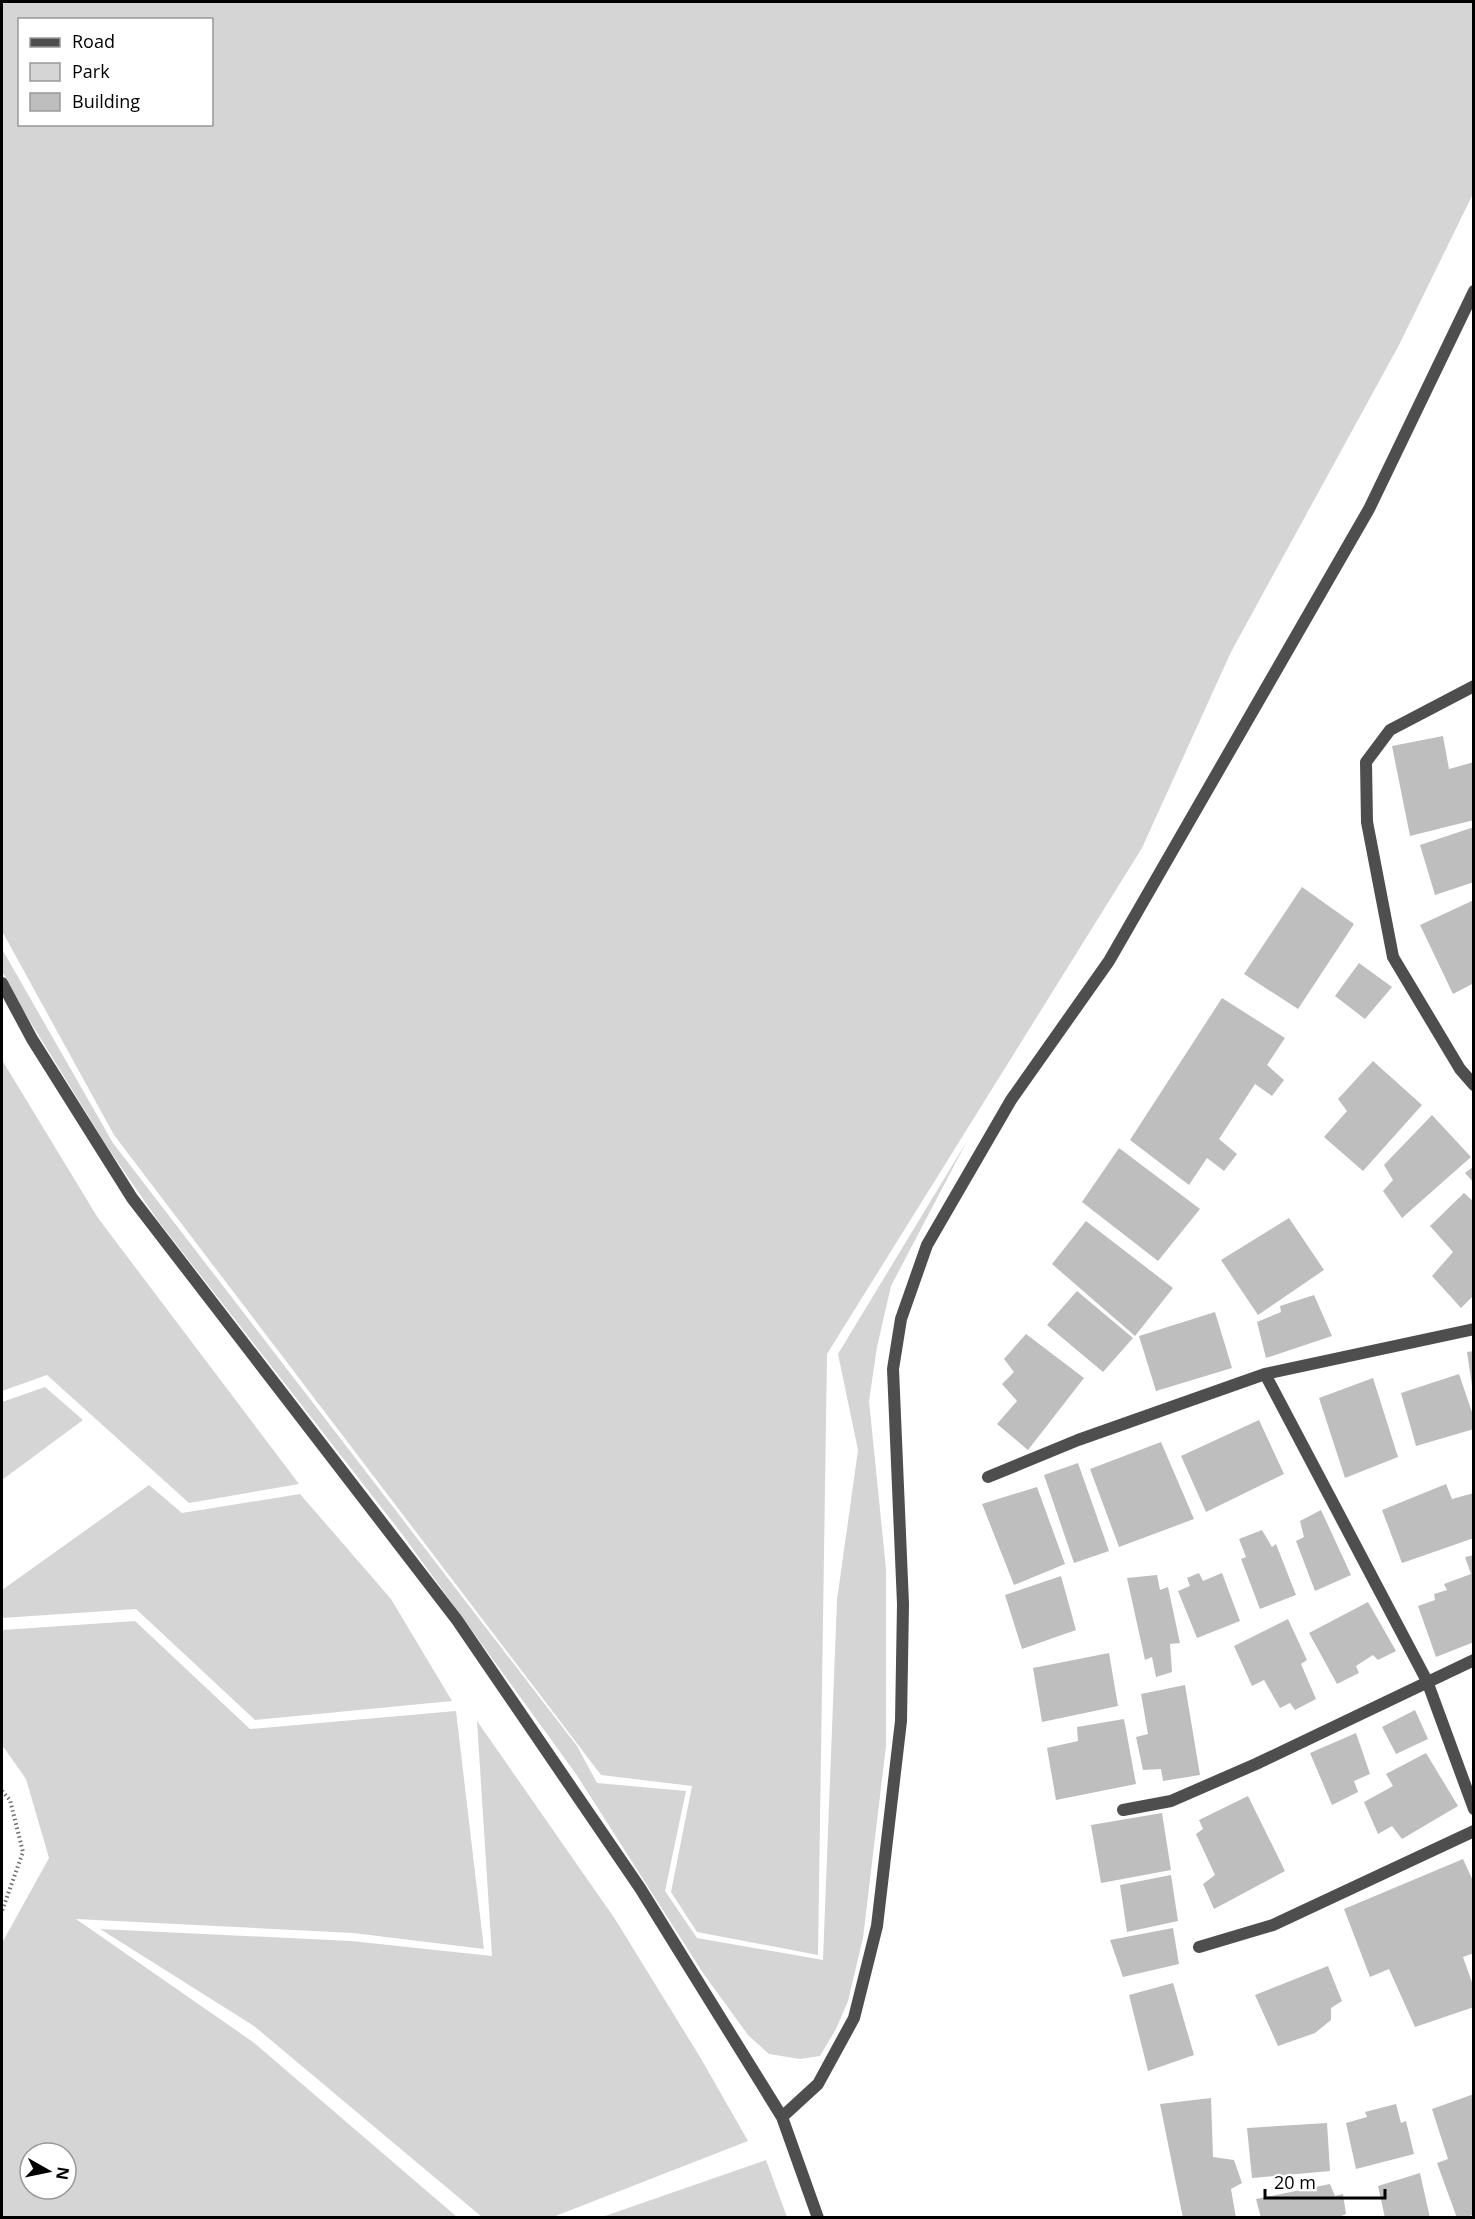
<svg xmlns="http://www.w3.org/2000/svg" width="1475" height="2219" font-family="'Open Sans',sans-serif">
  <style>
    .green { fill: #d5d5d5; fill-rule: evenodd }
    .building { fill: #bebebe }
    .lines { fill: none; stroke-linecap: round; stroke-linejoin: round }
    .path { stroke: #707070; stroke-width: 4; stroke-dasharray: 1.5 3; stroke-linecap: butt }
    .service { stroke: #4e4e4e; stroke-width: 12 }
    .minor { stroke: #4e4e4e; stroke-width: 12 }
  </style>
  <rect width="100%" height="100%" fill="#fff"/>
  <path class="green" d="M2,2H1473V194L1399,345L1231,652L1142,848L827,1354L818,1955L697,1932L671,1892L692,1786L601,1775L114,1135L2,931ZM20,20H212V124H20Z
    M2,949L113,1143L577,1746L597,1783L686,1791L665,1891L697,1938L823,1960L837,1600L858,1450L838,1354L967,1141L891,1286L877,1347L869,1401L886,1569V1746L863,1938L848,2001L836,2029L820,2056L800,2059L769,2054L748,2035L703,1973L576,1774L402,1534L159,1222L108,1148L20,1005L2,971Z
    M2,1060L98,1218L299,1484L189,1503L47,1375L2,1391Z
    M45,1387L83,1420L2,1480V1402Z
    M149,1485L182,1513L300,1494L391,1599L452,1701L255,1720L136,1609L2,1618V1590Z
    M135,1621L250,1729L456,1711L484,1949L353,1933L76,1919L253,2042L457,2217H2V1943L49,1858L26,1779L2,1745V1630ZM30,2153H66V2189H30Z
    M477,1721L615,1919L700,2057L748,2141L553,2217H482L254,2026L100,1929L351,1941L492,1956Z
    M766,2160L787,2217H602Z"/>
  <path class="building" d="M1443,736L1449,769L1474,762V820L1410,836L1392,746Z
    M1474,827V882L1435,895L1420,845Z
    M1302,887L1354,924L1298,1009L1244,974Z
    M1474,900V983L1453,994L1420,925Z
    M1359,963L1392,987L1365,1019L1335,996Z
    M1222,998L1285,1038L1267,1065L1284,1080L1272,1096L1255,1084L1219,1139L1237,1154L1224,1171L1207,1158L1189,1185L1130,1140Z
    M1373,1061L1422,1105L1363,1171L1324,1137L1347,1111L1338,1099Z
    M1432,1115L1471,1157L1402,1218L1383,1191L1393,1180L1384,1165Z
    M1119,1148L1200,1209L1158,1261L1082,1202Z
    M1474,1166V1183L1465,1173Z
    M1464,1193L1474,1202V1295L1461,1308L1432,1276L1453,1252L1430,1226Z
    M1289,1218L1324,1270L1258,1315L1221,1260Z
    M1086,1221L1173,1288L1135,1336L1052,1264Z
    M1077,1291L1133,1338L1103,1372L1047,1325Z
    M1314,1295L1332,1336L1266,1358L1257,1322L1281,1312L1280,1306Z
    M1215,1312L1232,1368L1156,1391L1139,1336Z
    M1026,1334L1084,1378L1028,1450L997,1424L1017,1401L1002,1384L1014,1372L1004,1359Z
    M1474,1351V1385H1472L1467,1352Z
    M1459,1374L1474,1418V1429L1416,1446L1401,1393Z
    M1373,1378L1398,1457L1345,1478L1319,1398Z
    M1259,1420L1284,1474L1206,1512L1181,1456Z
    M1161,1442L1194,1519L1119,1547L1090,1469Z
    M1078,1463L1109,1551L1074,1563L1044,1475Z
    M1446,1484L1452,1499L1474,1493V1538L1402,1563L1382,1510Z
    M1037,1487L1065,1564L1014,1585L982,1504Z
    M1321,1510L1351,1575L1315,1591L1296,1541L1304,1537L1300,1521Z
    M1262,1530L1272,1547L1276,1544L1296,1595L1260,1609L1241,1559L1246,1557L1239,1539Z
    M1474,1555V1642L1436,1657L1418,1606L1435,1600L1434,1594L1447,1590L1444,1584L1471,1574L1465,1557Z
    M1199,1573L1203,1581L1222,1573L1240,1621L1197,1638L1178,1591L1190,1586L1187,1578Z
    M1157,1575L1160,1590L1168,1587L1180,1643L1170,1644L1172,1672L1156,1677L1152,1657L1145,1660L1127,1578Z
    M1061,1576L1076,1630L1022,1649L1005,1595Z
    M1368,1602L1396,1651L1378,1660L1373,1655L1356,1666L1359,1673L1337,1684L1309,1633Z
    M1288,1619L1307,1660L1301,1664L1316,1699L1295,1710L1290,1703L1280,1708L1264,1680L1252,1686L1234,1646Z
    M1109,1653L1118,1706L1042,1722L1033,1668Z
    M1185,1685L1200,1775L1163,1781L1161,1769L1143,1770L1136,1737L1148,1734L1141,1694Z
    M1415,1710L1428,1739L1396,1754L1382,1727Z
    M1124,1719L1136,1784L1056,1800L1047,1748L1078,1741L1077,1727Z
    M1356,1733L1370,1774L1354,1781L1358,1792L1332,1805L1310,1753Z
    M1426,1753L1458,1806L1402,1839L1392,1826L1378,1834L1364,1802L1393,1786L1386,1774Z
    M1248,1796L1285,1871L1214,1909L1203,1884L1215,1875L1196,1834L1203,1829L1199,1820Z
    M1162,1813L1171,1870L1101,1883L1091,1825Z
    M1463,1859L1474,1883V1953L1463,1957L1474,1988V2007L1415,2027L1389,1969L1370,1977L1344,1909Z
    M1171,1875L1178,1921L1127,1932L1120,1885Z
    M1173,1928L1179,1964L1123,1977L1110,1940Z
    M1328,1966L1342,2001L1331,2008V2020L1315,2033L1278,2046L1255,1995Z
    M1173,1983L1194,2055L1148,2071L1129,1995Z
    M1474,2094V2214L1466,2218H1457L1437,2163L1448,2159L1432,2109Z
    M1211,2098L1213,2157L1234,2160L1242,2183L1231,2189L1236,2218H1183L1160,2104Z
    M1396,2104L1401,2123L1406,2121L1414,2154L1356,2169L1346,2123L1367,2117L1365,2112Z
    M1327,2123L1330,2171L1252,2178L1247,2128Z
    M1420,2173L1430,2218H1385L1378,2186Z
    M1330,2184L1335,2196L1343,2194L1346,2214L1337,2218H1261L1256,2199Z"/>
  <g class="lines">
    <path class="path" d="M2,1791L10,1800L23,1852L2,1911"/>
    <path class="service" d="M2,983L32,1039L132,1198L457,1620L640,1888L782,2117L818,2218
      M782,2117L818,2084L854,2018L877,1926L901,1721L903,1604L893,1369L901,1319L927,1245L1011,1100L1109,961L1369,509L1474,291"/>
    <path class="minor" d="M1474,686L1390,730L1366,762L1367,822L1393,957L1460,1069L1474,1085
      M1265,1374L1474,1329
      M988,1477L1078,1440L1265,1374L1427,1681L1474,1809
      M1123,1810L1171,1801L1256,1764L1474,1660
      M1199,1947L1273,1925L1474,1831"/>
  </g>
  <rect width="1475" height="2219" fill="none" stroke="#000000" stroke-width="6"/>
  <rect x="18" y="18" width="195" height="108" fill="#ffffff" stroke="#999999" stroke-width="1.5"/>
  <rect x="30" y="38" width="30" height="9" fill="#4e4e4e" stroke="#999999" stroke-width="1.5"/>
  <text x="72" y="48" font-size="18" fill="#000000">Road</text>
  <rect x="30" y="63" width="30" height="18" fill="#d5d5d5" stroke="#999999" stroke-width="1.5"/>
  <text x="72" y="78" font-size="18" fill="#000000">Park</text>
  <rect x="30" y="93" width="30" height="18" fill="#bebebe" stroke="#999999" stroke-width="1.5"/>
  <text x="72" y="108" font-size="18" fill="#000000">Building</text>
  <g transform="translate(48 2171) rotate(99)"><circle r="28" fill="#ffffff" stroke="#999999" stroke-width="1.5"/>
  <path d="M0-4.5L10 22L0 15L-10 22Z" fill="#000000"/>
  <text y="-9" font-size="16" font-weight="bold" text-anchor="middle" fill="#000000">N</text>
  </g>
  <path d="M1265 2189v9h120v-9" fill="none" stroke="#000000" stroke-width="3"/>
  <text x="1274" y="2189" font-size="18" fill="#000000" stroke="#ffffff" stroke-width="4.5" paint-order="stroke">20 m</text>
</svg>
